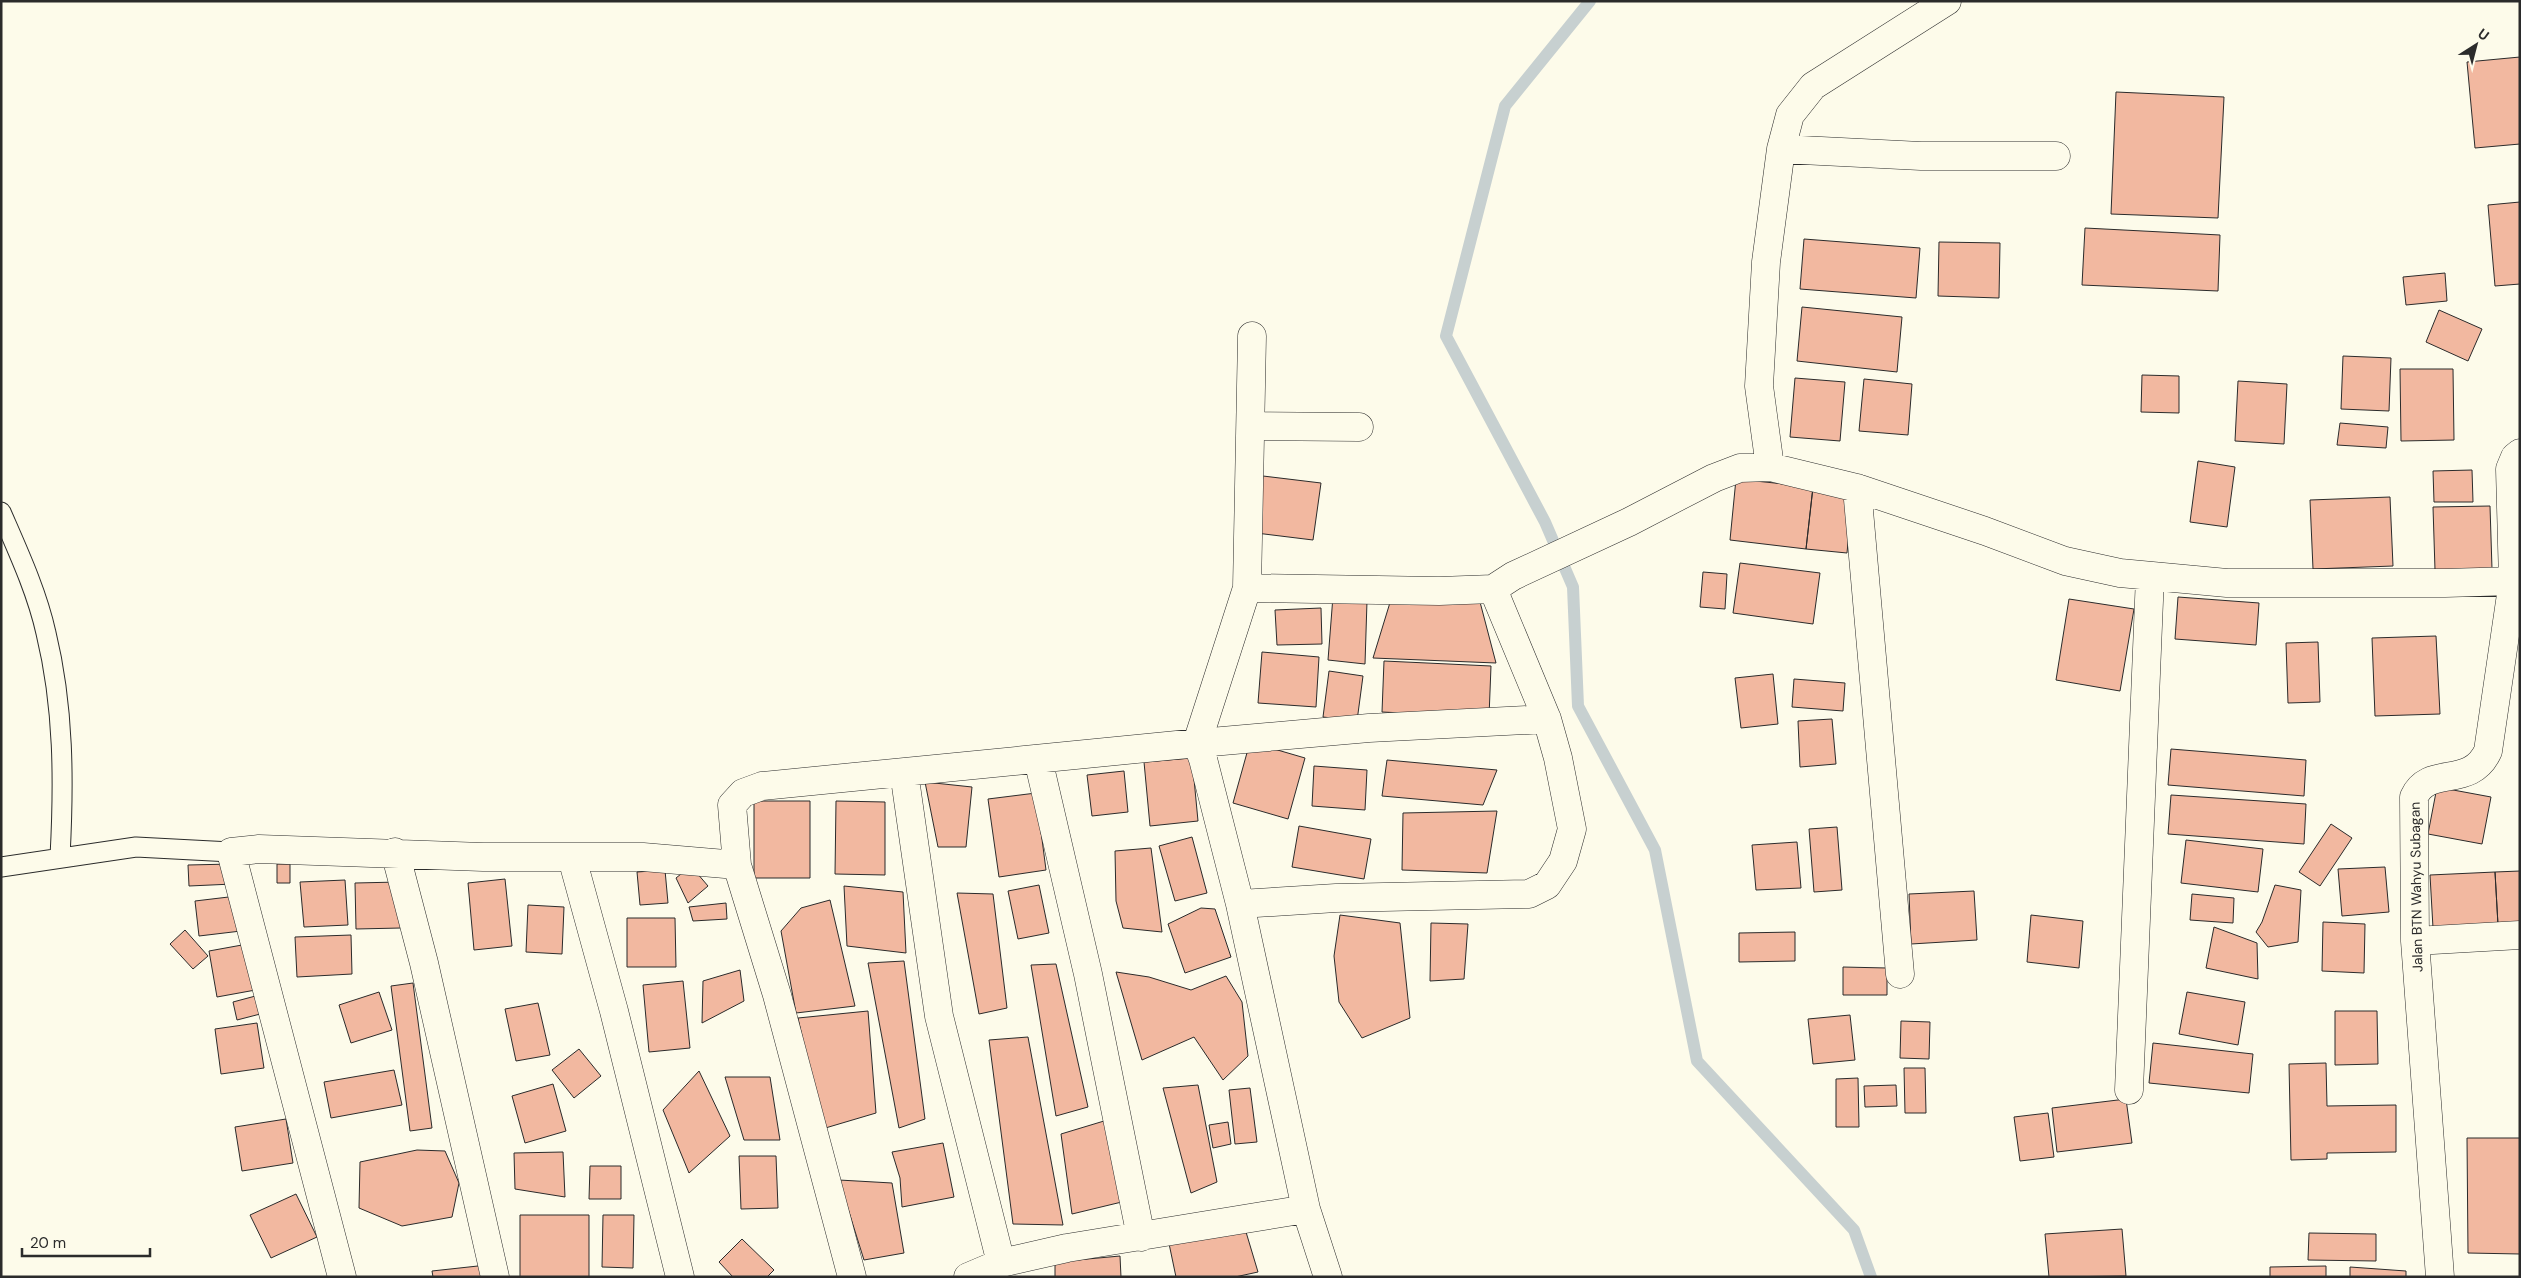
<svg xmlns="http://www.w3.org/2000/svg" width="2521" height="1278" font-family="'DM Sans',sans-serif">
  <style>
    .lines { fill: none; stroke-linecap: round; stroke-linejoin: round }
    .stream { stroke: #c7d0d0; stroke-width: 12 }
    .building { fill: #f2b8a0; stroke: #2b2b2b }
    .lane-casing { stroke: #2b2b2b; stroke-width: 21 }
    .street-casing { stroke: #2b2b2b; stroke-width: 29 }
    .lane { stroke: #fdfbea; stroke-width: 19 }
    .street { stroke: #fdfbea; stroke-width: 28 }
    .labels { text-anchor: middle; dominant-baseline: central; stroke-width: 4; stroke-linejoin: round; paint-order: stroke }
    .street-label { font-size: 14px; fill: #2b2b2b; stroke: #fdfbea }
  </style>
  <rect width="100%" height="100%" fill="#fdfbea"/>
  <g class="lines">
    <path class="stream" d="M1590,1L1505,106L1446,336L1545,522L1573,587L1578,706L1655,850L1697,1061L1854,1230L1871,1277"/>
  </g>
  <path class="building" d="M2520,57V144L2475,148L2467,62Z
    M2116,92L2224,97L2218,218L2111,214Z
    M2520,202V284L2495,286L2488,205Z
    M2085,228L2220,235L2218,291L2082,285Z
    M1804,239L1920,248L1916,298L1800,289Z
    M1939,242L2000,243L1999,298L1938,296Z
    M2445,273L2447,301L2406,305L2403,277Z
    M1802,307L1902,317L1897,372L1797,361Z
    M2439,310L2482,329L2468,361L2426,342Z
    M2343,356L2391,358L2389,411L2341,409Z
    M2400,369H2453L2454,440L2401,441Z
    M2142,375L2179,376V413L2141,412Z
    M1795,378L1845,382L1840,441L1790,437Z
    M1864,379L1912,384L1908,435L1859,431Z
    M2238,381L2287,384L2284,444L2235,441Z
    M2340,423L2388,427L2386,448L2337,445Z
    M2198,461L2235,467L2227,527L2190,522Z
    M2472,470L2473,502H2434L2433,471Z
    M1263,476L1321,483L1313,540L1256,533Z
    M1736,479L1813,487L1806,549L1730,540Z
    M1813,487L1853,492L1847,553L1806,549Z
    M2390,497L2393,566L2313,569L2310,500Z
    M2490,506L2492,569L2435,570L2433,507Z
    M1740,563L1820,573L1813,624L1733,613Z
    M1703,572L1727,574L1725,609L1700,607Z
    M1333,596L1367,601L1365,664L1328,660Z
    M1392,596L1480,602L1496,663L1373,658Z
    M2178,597L2259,603L2256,645L2175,639Z
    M2069,599L2134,609L2120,691L2056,680Z
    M1321,608L1322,644L1277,645L1275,610Z
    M2436,636L2440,714L2375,716L2372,638Z
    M2318,642L2320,702L2288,703L2286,643Z
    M1262,652L1319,657L1316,707L1258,703Z
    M1384,661L1491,666L1489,717L1382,712Z
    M1329,671L1363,676L1357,721L1323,717Z
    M1773,674L1778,724L1741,728L1735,678Z
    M1794,679L1845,683L1843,711L1792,707Z
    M1832,719L1836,764L1800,767L1798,721Z
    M1250,742L1305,758L1288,819L1233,803Z
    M2171,749L2306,760L2304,796L2168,785Z
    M1192,758L1198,821L1150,826L1144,762Z
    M1387,760L1497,770L1483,805L1382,796Z
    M1314,766L1367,770L1365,810L1312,806Z
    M1124,771L1128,812L1092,816L1087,775Z
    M925,782L972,787L966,847H938Z
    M2437,787L2491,797L2482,844L2428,834Z
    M1036,793L1046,870L999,877L988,799Z
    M2171,795L2306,804L2304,844L2168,834Z
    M754,801H810V878H754Z
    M836,801L885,802V875L835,874Z
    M1497,811L1487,873L1402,870L1403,813Z
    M2331,824L2352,838L2320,886L2299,872Z
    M1299,826L1371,839L1364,879L1292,867Z
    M1837,827L1842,890L1814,892L1809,829Z
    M1192,837L1207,893L1175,901L1159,846Z
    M2186,840L2263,849L2258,892L2181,883Z
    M1797,842L1801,888L1756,890L1752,845Z
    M1151,848L1162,932L1123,928L1116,901L1115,851Z
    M232,864L233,884L189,886L188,865Z
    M277,864H290V883H277Z
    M691,866L708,886L688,903L676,878Z
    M2385,867L2389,912L2342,916L2338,869Z
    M665,870L668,903L640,905L637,872Z
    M2520,871V924L2498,925L2495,872Z
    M2495,872L2498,925L2433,928L2430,875Z
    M505,879L512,946L474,950L468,883Z
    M345,880L348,925L304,927L300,882Z
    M399,882L401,928L356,929L355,883Z
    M1039,885L1049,933L1018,939L1008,891Z
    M2275,885L2301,890L2298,942L2268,947L2256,932L2262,922Z
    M844,886L903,892L906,953L847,946Z
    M1974,891L1977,940L1911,944L1909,894Z
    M957,893L993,894L1007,1008L979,1014Z
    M2192,894L2234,898L2233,923L2190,920Z
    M237,896L241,931L199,936L195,901Z
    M830,900L855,1006L796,1013L781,931L801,908Z
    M726,903L727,919L693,921L689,907Z
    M528,905L564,907L562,954L526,952Z
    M1201,908L1215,909L1231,957L1185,973L1168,924Z
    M1340,915L1400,923L1410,1018L1362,1038L1339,1002L1334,956Z
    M2031,915L2083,921L2079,968L2027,962Z
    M627,918H675L676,967H627Z
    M2323,922L2365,924L2364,973L2322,971Z
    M1431,923L1468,924L1464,979L1430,981Z
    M2214,927L2257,943L2258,979L2206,968Z
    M185,930L208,956L193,969L170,944Z
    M1795,932V961L1739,962V933Z
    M351,935L352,974L297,977L295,937Z
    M253,943L261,989L217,997L209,951Z
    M904,961L925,1119L899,1128L868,963Z
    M1056,964L1088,1107L1056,1116L1031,965Z
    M1843,967L1887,968V995H1843Z
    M740,970L744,1001L702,1023L703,981Z
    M1116,972L1149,977L1191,990L1226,976L1242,1002L1248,1056L1223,1080L1194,1037L1142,1060Z
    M683,981L690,1048L649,1052L643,985Z
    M413,983L432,1128L410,1131L391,986Z
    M379,992L392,1030L351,1043L339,1005Z
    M2187,992L2245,1002L2238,1045L2179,1034Z
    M263,994L268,1012L237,1020L233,1002Z
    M538,1003L550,1055L516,1061L505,1009Z
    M868,1011L876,1113L822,1129L798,1018Z
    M2335,1011H2377L2378,1064L2335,1065Z
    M1850,1015L1855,1060L1813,1064L1808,1019Z
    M1901,1021L1930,1022L1929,1059L1900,1058Z
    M257,1023L264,1068L221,1074L215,1029Z
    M1028,1037L1063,1225L1013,1224L989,1040Z
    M2153,1043L2253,1054L2249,1093L2149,1083Z
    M579,1049L601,1076L574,1098L552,1070Z
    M2326,1063L2327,1106L2396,1105V1152L2327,1153V1159L2291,1160L2289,1064Z
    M1904,1068H1925L1926,1113H1905Z
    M394,1070L402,1105L331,1118L324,1082Z
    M699,1071L730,1136L689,1173L663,1110Z
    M725,1077H770L780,1140H744Z
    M1858,1078L1859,1127H1836V1079Z
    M553,1084L566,1131L525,1143L512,1096Z
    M1198,1085L1217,1182L1191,1193L1163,1088Z
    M1896,1085L1897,1106L1865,1107L1864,1086Z
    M1250,1088L1257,1142L1235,1144L1229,1090Z
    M2126,1099L2132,1143L2057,1152L2052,1108Z
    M2048,1113L2054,1157L2020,1161L2014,1117Z
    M286,1119L293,1163L242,1171L235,1127Z
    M1104,1121L1130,1200L1072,1214L1061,1134Z
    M1228,1122L1231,1144L1213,1148L1209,1125Z
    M2467,1138H2520V1254L2468,1253Z
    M943,1143L954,1197L902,1207L900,1178L892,1152Z
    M417,1150L445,1151L459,1183L452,1217L402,1226L359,1208L360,1162Z
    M563,1152L565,1197L515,1189L514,1153Z
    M739,1156H776L778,1208L741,1209Z
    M590,1166H621V1199H589Z
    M839,1180L892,1183L904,1253L864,1260Z
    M296,1194L317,1237L271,1258L250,1215Z
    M520,1215H589V1277H520Z
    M603,1215H634L633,1268L602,1267Z
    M1243,1222L1258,1272L1235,1277H1176L1167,1234Z
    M2122,1229L2126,1276L2049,1277L2045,1234Z
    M2309,1233L2376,1234V1261L2308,1260Z
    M742,1239L774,1270L767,1277H733L719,1262Z
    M1120,1256L1121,1277H1055V1262Z
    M487,1265L488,1277H433L432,1271Z
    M2326,1266V1277H2270V1267Z
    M2350,1267L2406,1271V1277H2350Z"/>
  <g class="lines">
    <g class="lane-casing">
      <path id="lane" d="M1,512C18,551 37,592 46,633C64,707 64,782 60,857
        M1,867L136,847L231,852"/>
    </g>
    <g class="street-casing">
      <path id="street" d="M1781,149L1921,156H2056
        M1252,336L1247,588L1197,743L1203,759L1240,904L1306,1209L1328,1277
        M1252,426L1359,427
        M1770,467L1759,386L1766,262L1781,149L1790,115L1813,86L1947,1
        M1857,488L1900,974
        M1247,588L1439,591L1493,589L1513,576L1629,522L1714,478L1740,468L1770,467L1857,488L1985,531L2065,561L2120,573L2227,583H2445L2513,581
        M1038,759L1088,974L1141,1237
        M904,772L939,1016L1001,1263
        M395,852L424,963L495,1277
        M572,858L614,1011L680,1277
        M1240,904L1336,898L1529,894L1547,885L1563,861L1572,829L1558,758L1547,719L1493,589
        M2415,941L2520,935
        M2129,1090L2150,576
        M342,1277L231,852L259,849L483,857H643L737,865
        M852,1277L777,995L737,865L732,805L743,793L762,786L1177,745L1369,728L1547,719
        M968,1277L1001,1263L1067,1248L1306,1209
        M2440,1277L2415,941L2414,797C2429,764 2470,790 2488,751L2513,581L2510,469L2515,457L2520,453"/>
    </g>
    <use href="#lane" class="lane"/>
    <use href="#street" class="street"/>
  </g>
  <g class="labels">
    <g class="street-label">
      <text transform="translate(2416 887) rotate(-91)">Jalan BTN Wahyu Subagan</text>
    </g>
  </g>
  <rect width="2521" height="1278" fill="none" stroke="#2b2b2b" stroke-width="5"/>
  <g transform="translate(2476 45) rotate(36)" stroke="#fdfbea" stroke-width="4" paint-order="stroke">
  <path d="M0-4L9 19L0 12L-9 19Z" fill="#2b2b2b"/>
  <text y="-8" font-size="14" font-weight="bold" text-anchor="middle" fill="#2b2b2b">U</text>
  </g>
  <path d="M22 1248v8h128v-8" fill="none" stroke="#2b2b2b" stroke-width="2.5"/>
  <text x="30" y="1248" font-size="15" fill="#2b2b2b" stroke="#fdfbea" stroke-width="4" paint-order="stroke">20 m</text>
</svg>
